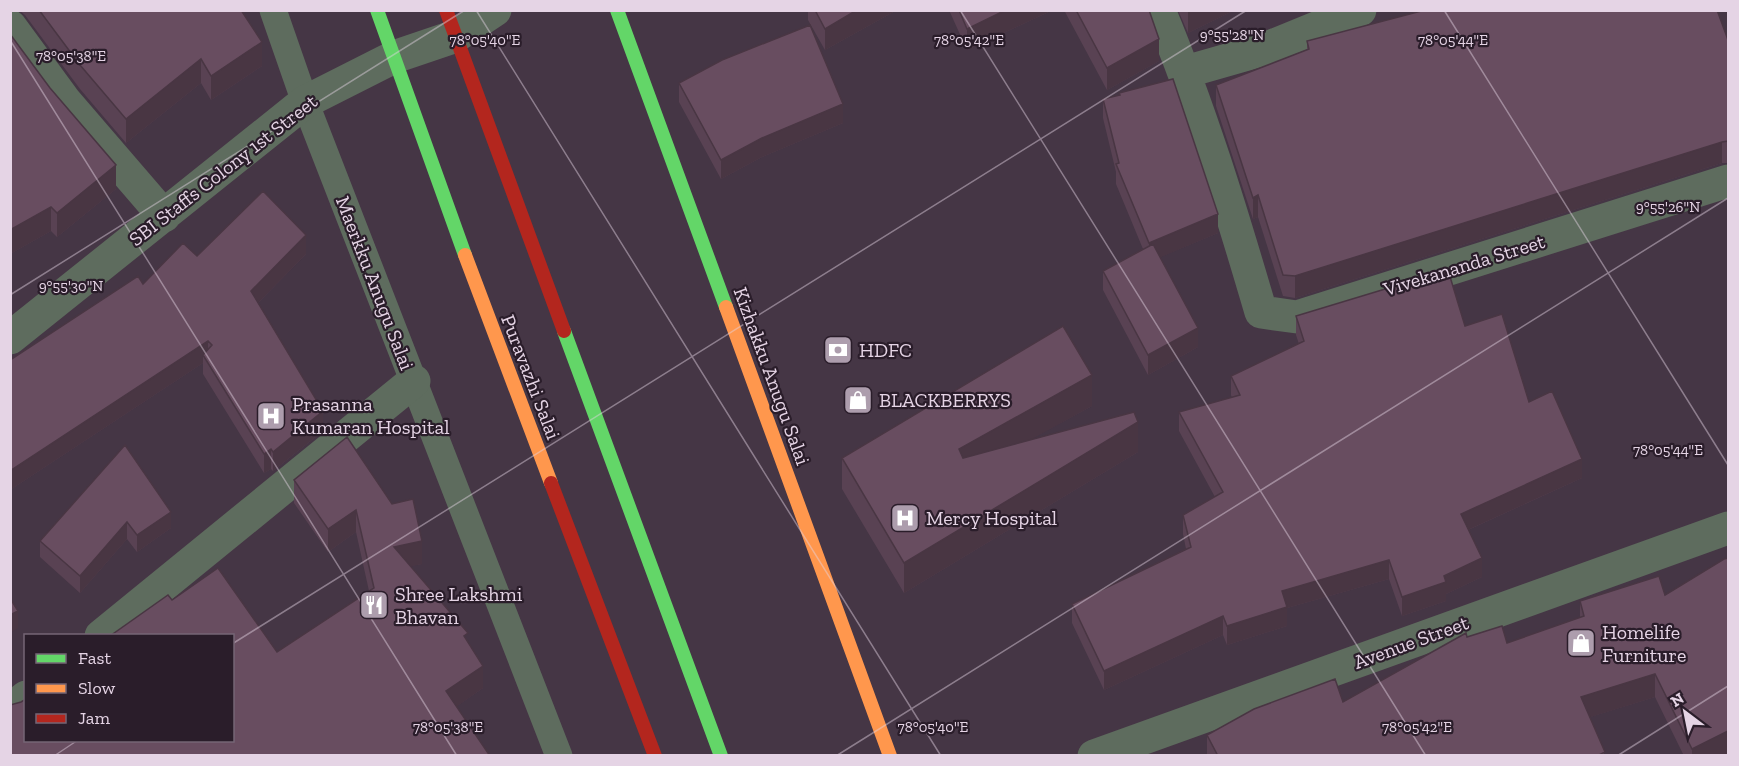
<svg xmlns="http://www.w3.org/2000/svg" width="1739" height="766" font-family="'Zilla Slab',serif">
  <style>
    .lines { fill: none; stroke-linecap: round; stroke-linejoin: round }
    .lane { stroke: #5e6c5e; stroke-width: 27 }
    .street { stroke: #5e6c5e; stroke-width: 33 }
    .fast { stroke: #63d668; stroke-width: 14 }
    .slow { stroke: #ff974d; stroke-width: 14 }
    .jam { stroke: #b3261e; stroke-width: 14 }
    .wall { fill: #594253 }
    .shaded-wall { fill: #493643 }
    .building { fill: #684d60; stroke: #493643; stroke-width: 1.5 }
    .ticks { fill: none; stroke: #e5d4e5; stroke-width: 1.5; stroke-opacity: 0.45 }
    .labels { text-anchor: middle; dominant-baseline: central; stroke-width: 4.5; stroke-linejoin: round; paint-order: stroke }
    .street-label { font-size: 20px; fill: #e5d4e5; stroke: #2a1d2a }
    .poi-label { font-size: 20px; fill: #e5d4e5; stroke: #2a1d2a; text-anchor: start }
    .ticks-label { font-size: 15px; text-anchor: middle; fill: #e5d4e5; stroke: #2a1d2a; stroke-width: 4.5; stroke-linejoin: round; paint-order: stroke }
  </style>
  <rect width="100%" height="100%" fill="#453645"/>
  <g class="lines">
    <path class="lane" d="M273,10L305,102L559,756"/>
    <path class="street" d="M1159,10C1200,108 1231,210 1261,312L1297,317L1728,181
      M10,26L65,101L164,216
      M1185,72L1262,50L1360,10
      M10,338L305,102L394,57L456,36L495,10
      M101,636L414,381
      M10,710L26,697
      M1094,756L1728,528"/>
    <path class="fast" d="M377,10L465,255
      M617,10L726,307
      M564,331L721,756"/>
    <path class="slow" d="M465,255L551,483
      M726,307L890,756"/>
    <path class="jam" d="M446,10L564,331
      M551,483L655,756"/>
  </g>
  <path class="wall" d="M19,10H241L262,66L211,100L201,83L126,143L80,89L25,15Z
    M808,10H897L825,50L808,20Z
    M949,10H1053L967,50Z
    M1064,10H1149L1159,61L1107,90Z
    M1178,10H1235L1188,33Z
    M10,34L116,189L57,237L51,231L10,254Z
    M1728,40V163H1722L1295,298L1283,296L1258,217L1253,219L1216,106V85L1307,50V41Z
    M679,83L843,123L762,157L721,179L679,102Z
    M1119,93L1218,233L1160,257L1198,347L1148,375L1103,290V271L1143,249L1116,184V172L1103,118V99L1119,95Z
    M306,254L258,303L323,431L273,471L271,469L264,473L203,374V363L10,490V360L143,284L197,256Z
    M1296,316L1465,326L1529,402L1582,478L1468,530L1482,577L1446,594V601L1402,616L1389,579L1287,608V626L1227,645L1223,635L1104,690L1072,623V604L1186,549L1183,534V515L1215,497L1179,431V412L1232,398L1231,395V376L1299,344L1296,335Z
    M1092,406L1029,440L1138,452L904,593L842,489V458Z
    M347,437L422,564L410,566L468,642L483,688L457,706L26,741L172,600L277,652L369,591L356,532L328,552L294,503V480Z
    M125,445L171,528L137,552L127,539L80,593L40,557V541Z
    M1665,595L1728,754L1725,756H1684L1655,697L1590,717L1605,756H1207V735L1343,702L1467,637L1507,643L1580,618V601Z"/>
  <path class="shaded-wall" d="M857,10H897L825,50V29Z
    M1006,10H1053L967,50V29Z
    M1189,10H1235L1188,33V11Z
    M1159,39V61L1107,90V68Z
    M262,42V66L211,100V76Z
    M201,59V83L126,143V119Z
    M843,104V123L762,157L721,179V160L762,138Z
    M1722,142V163L1295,298V276Z
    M116,165V189L57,237V213Z
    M1258,195V217L1253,219V198Z
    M51,207V231L10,254V230Z
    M1218,214V233L1149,262V243Z
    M306,235V254L251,310V291Z
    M1198,328V347L1148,375V355Z
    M208,341V360L203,355V363L10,490V471Z
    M1092,375V406L959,479V449Z
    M323,411V431L273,471V452Z
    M1138,422V452L904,593V563Z
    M271,449V469L264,473V454Z
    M1582,459V478L1461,533V514Z
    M356,510V532L328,552V529Z
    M171,512V528L137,552V535Z
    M127,522V539L80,593V576Z
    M422,541V564L394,570V547Z
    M1482,558V577L1446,594V601L1402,616V597Z
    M1389,560V579L1287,608V626L1227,645V626L1282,591Z
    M18,611V628L10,633V615Z
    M1223,616V635L1104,690V671Z
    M483,666V688L446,714V691Z
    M1655,674V697L1581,720V697Z
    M1728,731V754L1725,756H1692V749Z"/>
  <path class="building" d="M39,10H241L262,42L211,76L201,59L126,119L80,65Z
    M815,10H857L825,29Z
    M959,10H1006L967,29Z
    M1076,10H1149L1159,39L1107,68Z
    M1425,10H1717L1728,40V141L1722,142L1295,276L1283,275L1258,195L1253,198L1216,85L1309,49L1307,41Z
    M810,25L843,104L762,138L721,160L679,83L722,60Z
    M10,34L50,88L116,165L57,213L51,207L10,230Z
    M1173,79L1218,214L1149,243L1116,164L1119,163L1103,99L1120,95L1119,93Z
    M263,191L306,235L251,291L323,411L273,452L271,449L264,454L203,355L212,345L208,341L10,471V367L11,366L10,360L138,276L143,284L183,243L197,256Z
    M1153,244L1198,328L1148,355L1103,271Z
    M1448,270L1465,326L1502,314L1529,402L1552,391L1582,459L1461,514L1482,558L1444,576L1446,582L1402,597L1389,560L1282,591L1287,607L1227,626L1223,616L1104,671L1072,604L1191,547L1183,515L1223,492L1179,412L1240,395L1231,376L1304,341L1296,316Z
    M1063,326L1092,375L959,449L963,458L1134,412L1138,422L904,563L842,458Z
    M347,437L392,504L413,499L422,541L394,547L468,633L464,636L483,666L446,691L490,756H10V705L21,702L26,699V741H232V636H110L168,595L172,600L218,568L277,652L374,588L356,510L328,529L294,480Z
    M125,445L171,512L137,535L127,522L80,576L40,541Z
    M1728,558V731L1692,749L1655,674L1581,697L1605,752L1597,756H1218L1207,735L1254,709L1335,679L1343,702L1466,633L1467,637L1502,626L1507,643L1584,616L1580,601L1659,576L1665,595L1724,559Z
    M10,598L18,611L10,615Z"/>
  <path class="ticks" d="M476,10L941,756M960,10L1426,756M1444,10L1728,465M10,40L457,756M10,295L465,10M232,644L1247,10M54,756L78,740M836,756L1728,198M1617,756L1728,686"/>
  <defs>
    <g id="bank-square" transform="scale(1.5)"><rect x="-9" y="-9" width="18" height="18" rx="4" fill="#ad9dad" stroke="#2a1d2a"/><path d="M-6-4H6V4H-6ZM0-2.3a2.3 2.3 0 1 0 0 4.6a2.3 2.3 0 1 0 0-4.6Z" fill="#fff"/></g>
    <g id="shop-square" transform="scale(1.5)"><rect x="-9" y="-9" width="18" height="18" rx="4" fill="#ad9dad" stroke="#2a1d2a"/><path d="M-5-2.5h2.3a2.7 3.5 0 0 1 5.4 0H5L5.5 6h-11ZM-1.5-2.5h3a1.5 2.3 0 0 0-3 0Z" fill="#fff"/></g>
    <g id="hospital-square" transform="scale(1.5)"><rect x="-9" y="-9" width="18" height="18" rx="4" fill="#ad9dad" stroke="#2a1d2a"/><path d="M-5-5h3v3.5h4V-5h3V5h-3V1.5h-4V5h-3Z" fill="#fff"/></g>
    <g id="restaurant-square" transform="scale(1.5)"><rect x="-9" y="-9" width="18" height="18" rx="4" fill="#ad9dad" stroke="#2a1d2a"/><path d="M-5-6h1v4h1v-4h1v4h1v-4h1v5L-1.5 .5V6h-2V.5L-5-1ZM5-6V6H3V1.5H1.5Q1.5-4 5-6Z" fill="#fff"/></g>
  </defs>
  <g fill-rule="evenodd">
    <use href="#bank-square" x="838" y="350"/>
    <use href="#shop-square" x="858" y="400"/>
    <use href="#hospital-square" x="271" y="416"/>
    <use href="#hospital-square" x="905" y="518"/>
    <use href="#restaurant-square" x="374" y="605"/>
    <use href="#shop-square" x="1581" y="643"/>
  </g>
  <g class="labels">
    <g class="street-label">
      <text transform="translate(223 170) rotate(-38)">SBI Staffs Colony 1st Street</text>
      <text transform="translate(1464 265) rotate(-17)">Vivekananda Street</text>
      <text transform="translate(375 283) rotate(69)">Maerkku Anugu Salai</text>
      <text transform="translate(772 376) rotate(70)">Kizhakku Anugu Salai</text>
      <text transform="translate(531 377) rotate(69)">Puravazhi Salai</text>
      <text transform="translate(1411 642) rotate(-20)">Avenue Street</text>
    </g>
    <g class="poi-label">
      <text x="859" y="350">HDFC</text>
      <text x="879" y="400">BLACKBERRYS</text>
      <text x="292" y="404">Prasanna<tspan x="292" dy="23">Kumaran Hospital</tspan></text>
      <text x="926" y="518">Mercy Hospital</text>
      <text x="395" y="594">Shree Lakshmi<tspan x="395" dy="23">Bhavan</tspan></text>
      <text x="1602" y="632">Homelife<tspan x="1602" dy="23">Furniture</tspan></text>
    </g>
  </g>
  <g class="ticks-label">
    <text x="1232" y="40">9°55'28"N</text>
    <text x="969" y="45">78°05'42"E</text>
    <text x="485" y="45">78°05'40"E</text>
    <text x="1453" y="45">78°05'44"E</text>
    <text x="71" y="61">78°05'38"E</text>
    <text x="1668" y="212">9°55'26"N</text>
    <text x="71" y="291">9°55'30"N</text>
    <text x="1668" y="455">78°05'44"E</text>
    <text x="448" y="732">78°05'38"E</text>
    <text x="933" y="732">78°05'40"E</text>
    <text x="1417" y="732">78°05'42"E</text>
  </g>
  <rect width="1739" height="766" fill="none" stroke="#e5d4e5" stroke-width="24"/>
  <rect x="24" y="634" width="210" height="108" fill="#2a1d2a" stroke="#756675" stroke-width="1.5"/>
  <rect x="36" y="654" width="30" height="9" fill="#63d668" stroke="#756675" stroke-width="1.5"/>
  <text x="78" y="664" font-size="18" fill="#e5d4e5">Fast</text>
  <rect x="36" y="684" width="30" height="9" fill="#ff974d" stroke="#756675" stroke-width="1.5"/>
  <text x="78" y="694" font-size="18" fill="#e5d4e5">Slow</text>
  <rect x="36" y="714" width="30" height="9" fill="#b3261e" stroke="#756675" stroke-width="1.5"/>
  <text x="78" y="724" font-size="18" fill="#e5d4e5">Jam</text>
  <g transform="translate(1685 712) rotate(328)" stroke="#2a1d2a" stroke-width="4.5" paint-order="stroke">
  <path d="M0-4.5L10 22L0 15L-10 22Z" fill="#e5d4e5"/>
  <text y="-9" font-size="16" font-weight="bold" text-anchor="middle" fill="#e5d4e5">N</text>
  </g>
</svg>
